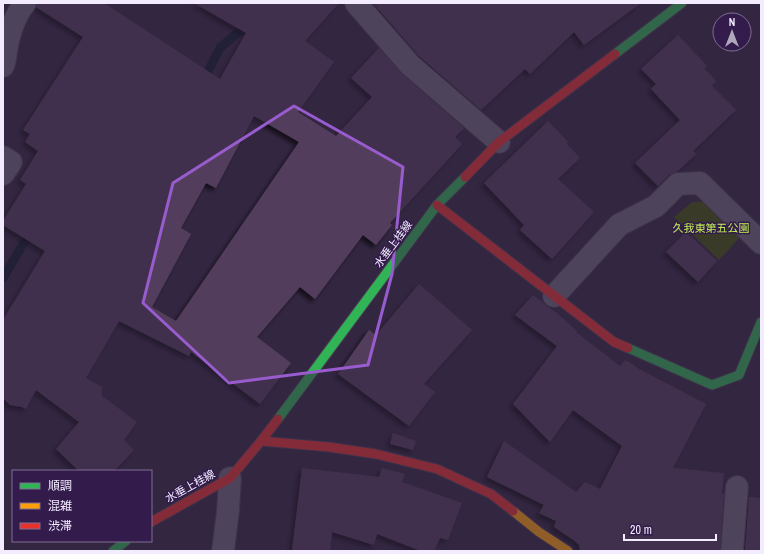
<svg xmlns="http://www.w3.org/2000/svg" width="764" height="554" font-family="'Archivo Narrow','Noto Sans JP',sans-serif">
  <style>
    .green { fill: #42530b }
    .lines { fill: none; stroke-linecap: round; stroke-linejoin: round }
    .stream { stroke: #0e1a28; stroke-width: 9 }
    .building { fill: #533e5b; fill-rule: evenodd; filter: url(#shadow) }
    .street-casing { stroke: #4a4054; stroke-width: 24 }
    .fast-casing { stroke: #4a4054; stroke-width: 11 }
    .slow-casing { stroke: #4a4054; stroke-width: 11 }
    .jam-casing { stroke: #4a4054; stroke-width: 11 }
    .street { stroke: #6e6679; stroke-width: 22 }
    .fast { stroke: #30b455; stroke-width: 9 }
    .slow { stroke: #ff9f0a; stroke-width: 9 }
    .jam { stroke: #e5322d; stroke-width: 9 }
    .marked { fill: none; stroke: #995ccf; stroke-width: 3; stroke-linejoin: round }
    .labels { text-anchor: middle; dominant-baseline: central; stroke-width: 3; stroke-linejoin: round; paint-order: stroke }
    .park-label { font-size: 11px; fill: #c0ef52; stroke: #331b4c }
    .street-label { font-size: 11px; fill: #f3ecff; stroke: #331b4c }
  </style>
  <defs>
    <filter id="shadow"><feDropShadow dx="-3.5" dy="3.5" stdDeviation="2" flood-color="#0009"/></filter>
  </defs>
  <rect width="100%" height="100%" fill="#332641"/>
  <path class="green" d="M710,201L743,234L719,260L674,217L692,202Z"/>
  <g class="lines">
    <path class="stream" d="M203,81L220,48L242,29L263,3
      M3,278L32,229"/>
  </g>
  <path class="building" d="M37,3H104L220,79L246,33L194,3H339L305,41L334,62L298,112L336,136L372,97L351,78L379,48L402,74L464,128L455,137L462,144L390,223L392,225L376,245L363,235L315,299L300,287L257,337L291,363L260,404L191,352L189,356L119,321L86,378L102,387V396L137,422L124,440L134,450L114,471H79L56,449L79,422L36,390L26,409L22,407L10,405L3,398V320L45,251L3,225V221L26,184L20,180L38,151L25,142L30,134L23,130L83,37L36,7ZM254,116L299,142L176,321L152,307L191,234L181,228L206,183L216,188Z
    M373,3H641L584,45L574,32L530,74L525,69L481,110L419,56Z
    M678,35L707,66L704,68L716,81L712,86L736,110L693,151L696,154L678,171L669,175L658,186L635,163L680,120L651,89L656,84L641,69Z
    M548,121L568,142L566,143L580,158L558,179L594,212L552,259L520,230L524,225L484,183Z
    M686,232L717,261L698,282L666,252Z
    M419,284L472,330L424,384L435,392L409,426L338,374L369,330L376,335Z
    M533,295L559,315L577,331L576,332L620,366L625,360L629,362L639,369L706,404L673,468L724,473L722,494H724L720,551H580L579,545L575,541L554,527L556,521L539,513L544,505L487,477L504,441L576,492L585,482L600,489L622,446L573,410L550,442L513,404L557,346L515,315Z
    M393,433L416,441L413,450L390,444Z
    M302,468L379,477L382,468L405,474L402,482L462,503L448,540L440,538L434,551H421L377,534L374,545L332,532L330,551H292Z
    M749,497L761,498V551H745Z"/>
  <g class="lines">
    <g class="street-casing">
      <path id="street" d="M356,3L410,65L499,142
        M3,66C6,58 6,49 8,41C11,28 17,13 25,3
        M3,157L11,162L3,174
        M554,296L619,225L656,206L678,184L700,183L761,243
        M223,551L228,511L230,478
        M732,551L737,487"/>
    </g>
    <g class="fast-casing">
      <path id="fast" d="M615,54L682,3
        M628,348L712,385L739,375L761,322
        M278,419L437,205L465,177
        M113,551L126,541"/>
    </g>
    <g class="slow-casing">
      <path id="slow" d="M513,511L539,532L568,551"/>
    </g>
    <g class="jam-casing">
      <path id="jam" d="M465,177L499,142L615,54
        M437,205L614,342L628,348
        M261,441L329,447L376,454L437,469L491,494L513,511
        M151,522L230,478L261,441L278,419"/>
    </g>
    <use href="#street" class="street"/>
    <use href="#fast" class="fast"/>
    <use href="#slow" class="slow"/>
    <use href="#jam" class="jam"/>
  </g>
  <path d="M0 0H764V554H0ZM294,106L403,167L392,274L368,365L229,383L143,303L173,183Z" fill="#332641" fill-opacity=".55" fill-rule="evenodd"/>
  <path class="marked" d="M294,106L403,167L392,274L368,365L229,383L143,303L173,183Z"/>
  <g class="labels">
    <g class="park-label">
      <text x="711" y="228">久我東第五公園</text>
    </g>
    <g class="street-label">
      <text transform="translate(393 244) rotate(-53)">水垂上桂線</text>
      <text transform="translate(190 486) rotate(-29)">水垂上桂線</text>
    </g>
  </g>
  <rect width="764" height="554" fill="none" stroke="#f3ecff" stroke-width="8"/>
  <rect x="12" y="470" width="140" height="72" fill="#331b4c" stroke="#806f94"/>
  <rect x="20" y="483" width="20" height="6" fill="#30b455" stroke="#806f94"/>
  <text x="48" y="490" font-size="12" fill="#f3ecff">順調</text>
  <rect x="20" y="503" width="20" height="6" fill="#ff9f0a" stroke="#806f94"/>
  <text x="48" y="510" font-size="12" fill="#f3ecff">混雑</text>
  <rect x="20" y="523" width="20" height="6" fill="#e5322d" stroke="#806f94"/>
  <text x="48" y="530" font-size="12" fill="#f3ecff">渋滞</text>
  <g transform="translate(732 32)"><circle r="19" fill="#331b4c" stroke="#806f94"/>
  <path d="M0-3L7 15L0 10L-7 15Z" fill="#b0a7bc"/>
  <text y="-6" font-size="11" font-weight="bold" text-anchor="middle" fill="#f3ecff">N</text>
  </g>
  <path d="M624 534v6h92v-6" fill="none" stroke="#f3ecff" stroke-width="2"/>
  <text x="630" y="534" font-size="12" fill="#f3ecff" stroke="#331b4c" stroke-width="3" paint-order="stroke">20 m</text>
</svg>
